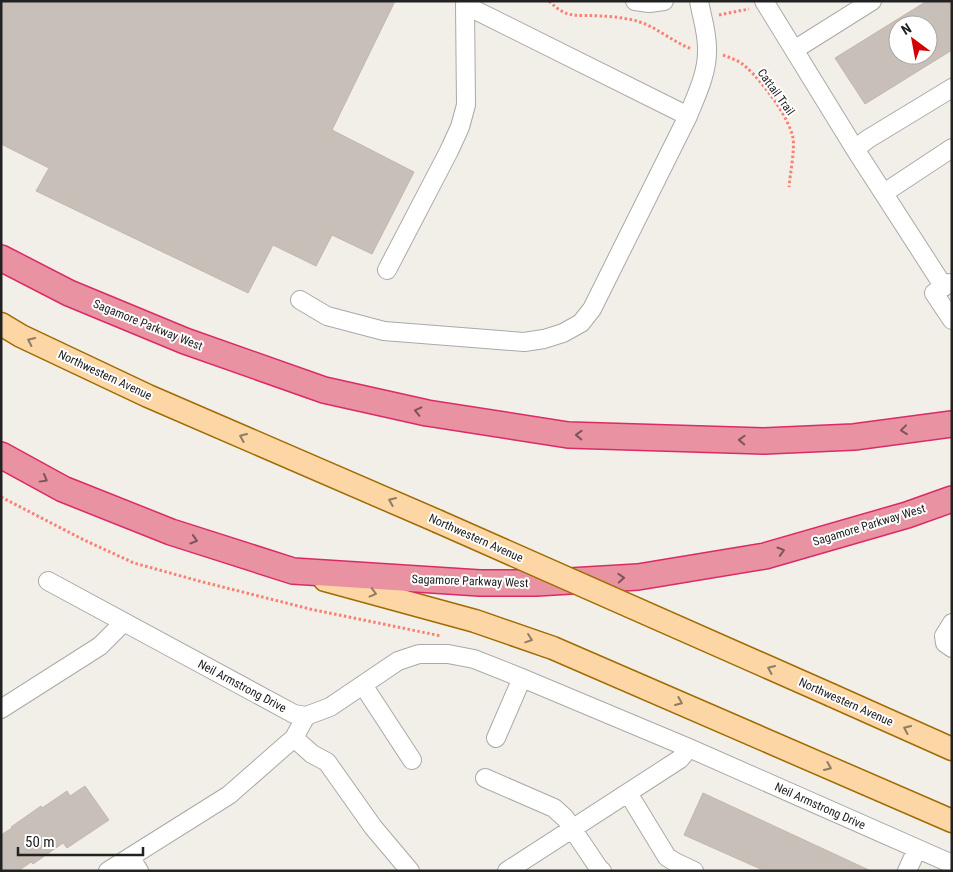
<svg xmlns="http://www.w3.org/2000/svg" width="953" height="872" font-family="'Roboto Condensed',sans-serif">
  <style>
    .building { fill: #c7bfb8; stroke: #c4b6ab; fill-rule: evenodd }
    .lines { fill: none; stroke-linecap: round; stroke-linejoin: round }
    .minor-casing { stroke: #a9a9a9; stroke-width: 20 }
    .major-casing { stroke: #a06b00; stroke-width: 25 }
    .highway-casing { stroke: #dc2a67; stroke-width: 28 }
    .path { stroke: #fa8072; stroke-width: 3; stroke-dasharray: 2.5 2.5; stroke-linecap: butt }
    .minor { stroke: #fff; stroke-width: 18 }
    .major { stroke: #fcd6a4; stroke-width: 22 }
    .highway { stroke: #e892a2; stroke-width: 25 }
    .major-bridge-casing { stroke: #a06b00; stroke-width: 25; stroke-linecap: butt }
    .major-bridge { stroke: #fcd6a4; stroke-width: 22 }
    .oneway { stroke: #8f7c63 }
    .oneway2 { stroke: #7b545c }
    .labels { text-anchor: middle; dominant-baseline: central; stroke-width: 4; stroke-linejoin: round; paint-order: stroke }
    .street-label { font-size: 12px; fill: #222; stroke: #fff }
  </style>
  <rect width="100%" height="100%" fill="#f2efe9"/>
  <path class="building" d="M1,1H395L332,130L414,172L372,254L332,235L316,266L273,245L248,293L36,191L49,168L1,144Z
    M927,1H952V50L865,104L835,58ZM898,25H928V55H898Z
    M85,786L109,820L67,848L63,843L33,864L31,862L18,871H1V835L12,828L11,827L41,806L42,808L67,791L70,796Z
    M703,793L871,871H765L684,835Z"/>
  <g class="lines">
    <g class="minor-casing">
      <path id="minor" d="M467,1L465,5L688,116C696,96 707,74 707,52C708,35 702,18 699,1
        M635,1L649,3L664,1
        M764,1L855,149L868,139L952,88
        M794,50L872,1
        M855,149L944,287
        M884,193L952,148
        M387,270L449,151L460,127L466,105L465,5
        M949,283L934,293L952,320
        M300,300L327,316L384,331L524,342L544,339L563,333L581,323L592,309L688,116
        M48,581L294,714L306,716L330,707L398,661L419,654H448L474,659L522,678L689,748L952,864
        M952,623L944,636L945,643L952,648
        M363,685L412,760
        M1,709L100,646L124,622
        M294,738L312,754L327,762L373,827L410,871
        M496,738L522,678
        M485,778L554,808L565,818L598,867L602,871
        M628,793L667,857L675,862L694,871
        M130,857L139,871
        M108,871L229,795L294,738L306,716
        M507,871L680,759L689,748
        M907,871L917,849"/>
    </g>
    <g class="major-casing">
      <path id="major" d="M1,324L21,336L148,396L437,521
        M325,580L475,621L553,648L952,821
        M831,695L952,749"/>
    </g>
    <g class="highway-casing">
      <path id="highway" d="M1,258L69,293L185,341L324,390L427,413L568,435L764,441L854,437L952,424
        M1,455L63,489L171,532L293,571L480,583H536L638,577L765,556L907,515L952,499"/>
    </g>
    <path class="path" d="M549,1C568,20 576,14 599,16C610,16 623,18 633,20C655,25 672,42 692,49
      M719,15L749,9
      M723,55C731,58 740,61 746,67C762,81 789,117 793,138C795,150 790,174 789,187
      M1,497L84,540L134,563L199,581L310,609L441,636"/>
    <use href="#minor" class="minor"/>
    <use href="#major" class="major"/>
    <use href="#highway" class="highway"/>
    <g class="major-bridge-casing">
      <path id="major-bridge" d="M437,521L831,695"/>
    </g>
    <use href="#major-bridge" class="major-bridge"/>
  </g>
  <defs><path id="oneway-chevron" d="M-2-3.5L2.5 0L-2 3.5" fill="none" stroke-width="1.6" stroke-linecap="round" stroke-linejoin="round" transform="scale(1.25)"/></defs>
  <g class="oneway">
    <use href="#oneway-chevron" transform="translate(31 341) rotate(-155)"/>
    <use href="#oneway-chevron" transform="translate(243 437) rotate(-157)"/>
    <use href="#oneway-chevron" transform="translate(392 501) rotate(-157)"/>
    <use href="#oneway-chevron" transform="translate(373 593) rotate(15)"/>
    <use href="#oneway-chevron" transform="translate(529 639) rotate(19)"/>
    <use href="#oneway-chevron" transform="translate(771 669) rotate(-156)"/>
    <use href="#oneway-chevron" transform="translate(679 702) rotate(23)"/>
    <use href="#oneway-chevron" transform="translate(907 729) rotate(-156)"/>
    <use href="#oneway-chevron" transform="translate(828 767) rotate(23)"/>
  </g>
  <g class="oneway2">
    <use href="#oneway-chevron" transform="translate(418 411) rotate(-167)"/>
    <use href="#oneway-chevron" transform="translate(904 430) rotate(173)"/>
    <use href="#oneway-chevron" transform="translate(579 435) rotate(-178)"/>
    <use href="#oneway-chevron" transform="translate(742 440) rotate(-178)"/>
    <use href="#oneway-chevron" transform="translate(44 479) rotate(29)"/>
    <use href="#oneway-chevron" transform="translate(194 540) rotate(17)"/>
    <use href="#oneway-chevron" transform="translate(781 551) rotate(-16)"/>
    <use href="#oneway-chevron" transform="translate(621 578) rotate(-3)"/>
  </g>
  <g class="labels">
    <g class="street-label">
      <text transform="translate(776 92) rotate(54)">Cattail Trail</text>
      <text transform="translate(148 325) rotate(22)">Sagamore Parkway West</text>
      <text transform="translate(105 375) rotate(25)">Northwestern Avenue</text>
      <text transform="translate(869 525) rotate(-17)">Sagamore Parkway West</text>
      <text transform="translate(476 538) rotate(24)">Northwestern Avenue</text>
      <text transform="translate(470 581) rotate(2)">Sagamore Parkway West</text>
      <text transform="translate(242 686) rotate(28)">Neil Armstrong Drive</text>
      <text transform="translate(846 702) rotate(24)">Northwestern Avenue</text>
      <text transform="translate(820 806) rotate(24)">Neil Armstrong Drive</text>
    </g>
  </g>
  <rect width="953" height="872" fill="none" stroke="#222222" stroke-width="5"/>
  <g transform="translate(913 40) rotate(328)"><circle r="24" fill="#ffffff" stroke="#a7a7a7"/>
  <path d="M0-4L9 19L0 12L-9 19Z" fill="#d40000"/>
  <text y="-8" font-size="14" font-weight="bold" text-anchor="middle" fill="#222222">N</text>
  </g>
  <path d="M18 847v8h125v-8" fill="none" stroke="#222222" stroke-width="2.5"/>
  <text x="25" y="847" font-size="15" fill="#222222" stroke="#ffffff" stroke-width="4" paint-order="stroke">50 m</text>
</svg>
